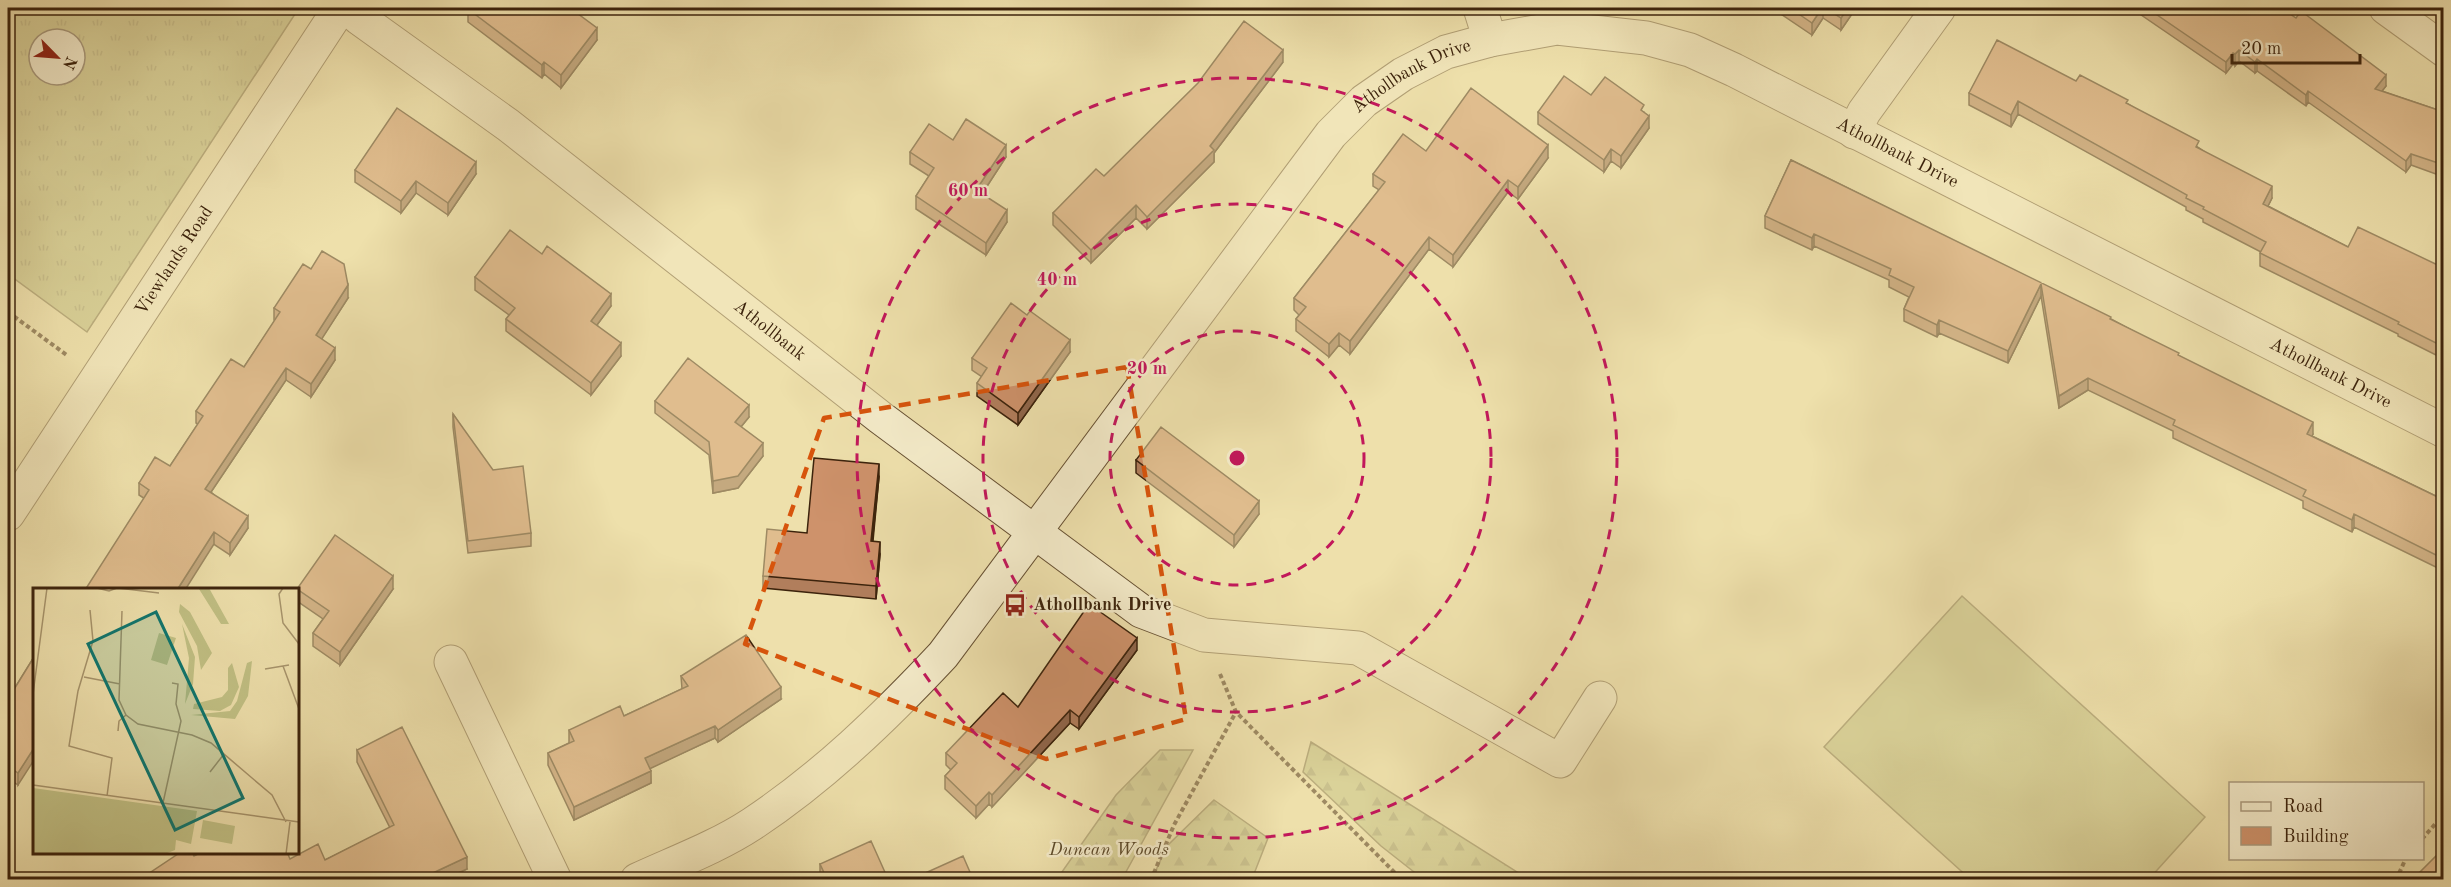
<svg xmlns="http://www.w3.org/2000/svg" width="2451" height="887" font-family="'Old Standard TT',serif">
  <style>
    .grass { fill: url(#grass-tufts); stroke: #7e7248; stroke-width: 1.5; fill-rule: evenodd }
    .forest { fill: url(#forest-firs); stroke: #7e7248; stroke-width: 1.5 }
    .pitch { fill: #c1c084; stroke: #7e7248; stroke-width: 1.5 }
    .lines { fill: none; stroke-linecap: round; stroke-linejoin: round }
    .minor-casing { stroke: #685234; stroke-width: 35 }
    .path { stroke: #3c230c; stroke-width: 4; stroke-dasharray: 4.5 3; stroke-linecap: butt }
    .minor { stroke: #f4ebc9; stroke-width: 33 }
    .wall { fill: #b17e5c; stroke: #3c230c; stroke-width: 1.5 }
    .shaded-wall { fill: #90664b; stroke: #3c230c; stroke-width: 1.5 }
    .building { fill: #ce926b; stroke: #3c230c; stroke-width: 1.5 }
    .marked { fill: none; stroke: #d7540c; stroke-width: 4.5; stroke-dasharray: 12 8; stroke-linejoin: round }
    .ring { fill: none; stroke: #c2185b; stroke-width: 3; stroke-dasharray: 10 8 }
    .labels { text-anchor: middle; dominant-baseline: central; stroke-width: 5; stroke-linejoin: round; paint-order: stroke }
    .street-label { font-size: 18px; fill: #3c230c; stroke: #f4ebc9 }
    .poi-label { font-size: 18px; font-weight: bold; fill: #3c230c; stroke: #f4ebc9; text-anchor: start }
    .park-label { font-size: 18px; font-style: italic; fill: #5d4a2a; stroke: #f4ebc9 }
    .inset-road { fill: none; stroke: #a7946c; stroke-width: 1.5 }
    .view { fill: #0f766e; fill-opacity: 0.15; stroke: #0f766e; stroke-width: 3 }
    .inset-edge { fill: none; stroke: #3c230c; stroke-width: 3 }
    .centre { fill: #c2185b; stroke: #f4ebc9; stroke-width: 3 }
    .ring-label { font-size: 18px; text-anchor: middle; font-weight: bold; fill: #c2185b; stroke: #f4ebc9; stroke-width: 5; stroke-linejoin: round; paint-order: stroke }
  </style>
  <defs>
    <pattern id="grass-tufts" width="24" height="20" patternUnits="userSpaceOnUse" patternTransform="scale(1.5)"><rect width="24" height="20" fill="#c1c084"/><path d="M3 7l-1-3M5 7V3M7 7l1-3M15 17l-1-3M17 17v-4M19 17l1-3" fill="none" stroke="#9e9c6a"/></pattern>
    <pattern id="forest-firs" width="22" height="20" patternUnits="userSpaceOnUse" patternTransform="scale(1.5)"><rect width="22" height="20" fill="#c1c084"/><path d="M5 1l3.5 6h-7zM16 11l3.5 6h-7z" fill="#9e9c6a"/></pattern>
  </defs>
  <rect width="100%" height="100%" fill="#eee0ac"/>
  <filter id="stains"><feTurbulence type="fractalNoise" baseFrequency=".00333" numOctaves="4"/><feColorMatrix values="0 0 0 0 .2 0 0 0 0 .09 0 0 0 0 .02 0 0 0 .5 -.17"/></filter>
  <radialGradient id="worn" r=".72"><stop offset=".6" stop-color="#630" stop-opacity="0"/><stop offset="1" stop-color="#630" stop-opacity=".3"/></radialGradient>
  <path class="grass" d="M8,8H299L87,332L8,274ZM39,39H75V75H39Z"/>
  <path class="forest" d="M1311,742L1528,879H1423L1381,846L1303,772Z
    M1160,750H1193L1122,879H1057L1116,795Z
    M1214,800L1268,838L1252,879H1152L1167,846Z"/>
  <path class="pitch" d="M1962,596L2205,817L2149,879H1970L1824,747Z"/>
  <g class="lines">
    <g class="minor-casing">
      <g id="minor">
        <path id="s1" d="M348,8L359,18L508,125L881,418L1141,611L1204,635L1358,648L1560,761L1600,698"/>
        <path d="M1480,8L1490,40"/>
        <path d="M2386,8L2444,50"/>
        <path d="M1854,132L1864,112L1939,8"/>
        <path id="s2" d="M8,514L340,8"/>
        <path d="M451,662L555,880"/>
        <path id="s3" d="M637,880C676,862 717,847 752,824C823,777 885,717 943,655L1331,134L1364,101L1403,74L1446,52L1490,40L1557,28L1646,38L1690,50L1734,70L2444,431"/>
      </g>
    </g>
    <path class="path" d="M8,312L68,356
      M1220,674L1236,712L1402,880
      M2422,839L2444,814
      M1151,880L1174,825L1236,712
      M2396,880L2406,858"/>
    <use href="#minor" class="minor"/>
  </g>
  <path class="wall" d="M1772,8H1856L1841,30L1823,18L1812,35Z
    M2131,8H2281L2386,86L2382,91L2444,112V177L2411,165L2406,172L2308,102L2306,106L2257,71L2255,73L2239,61L2235,66L2233,64L2226,73Z
    M468,9L597,40L561,88L544,74L542,78L468,22Z
    M1283,62L1214,153V162L1147,229L1136,218L1091,263L1053,225V213L1104,176Z
    M2076,81L2128,104L2199,148L2272,198L2268,206L2348,247L2444,268V359L2398,336V334L2260,266V253L2261,252L2203,222V219L2186,210V207L2018,114L2011,127L1969,105V93Z
    M1591,95L1644,112L1649,128L1621,168L1611,161L1604,172L1538,124V112Z
    M953,140L1006,157L982,194L1007,222L986,255L916,209V196L929,176L910,164V152Z
    M1426,151L1548,158L1518,199L1508,192L1453,267L1429,249L1350,354L1339,345L1329,357L1296,331V319L1299,315L1294,310V298L1379,190L1373,186V174Z
    M1791,160L2111,319L2179,356L2313,434L2312,436L2444,500V571L2354,527L2352,532L2303,508V501L2173,438V431L2088,390L2059,408L2041,296L2008,363L1939,333L1937,337L1904,321V309L1909,297L1889,287V280L1814,246L1812,250L1765,228V216Z
    M355,170L476,174L448,215L416,193L401,213L355,182Z
    M475,277L611,306L597,325L621,356L591,395L506,331V319L509,315L475,290Z
    M348,298L321,339L335,360L311,397L286,380L211,492L248,528L230,555L139,495V483L170,466L198,424L196,423V411L244,367L275,321L274,320V308Z
    M1070,352L1018,425L977,396V383L982,377L972,370V358Z
    M655,401L749,417L741,427L763,456L738,488L713,493L709,455L655,413Z
    M453,414L531,533V546L468,553L453,427Z
    M1136,460L1259,514L1234,547L1136,473Z
    M879,477L873,541L880,554L876,599L763,588V576L807,533Z
    M297,589H393L340,665L313,646V633L323,619L297,601Z
    M1137,650L1079,729L1070,723L992,807L989,804L976,818L945,789V776L951,770L946,765V753L1018,707Z
    M34,657L18,785L8,778V699Z
    M681,676L781,699L718,742L715,738L650,768L651,783L574,820L548,765V753L569,743V730L624,716L682,689Z
    M357,750L467,869L445,879H148V874L290,859L325,860L390,828L357,762Z
    M820,864L888,879H821L820,877Z"/>
  <path class="shaded-wall" d="M1822,8H1823V18L1812,35V23Z
    M1848,8H1856L1841,30V18Z
    M597,28V40L561,88V75Z
    M1283,50V62L1214,153V162L1147,229V217L1210,146Z
    M2239,50V61L2235,66V54Z
    M2233,53V64L2226,73V62Z
    M2257,59V71L2255,73V62Z
    M544,62V74L542,78V65Z
    M2386,75V86L2375,100V89Z
    M2308,91V102L2306,106V95Z
    M2018,101V114L2011,127V115Z
    M1649,116V128L1621,168V156Z
    M1006,145V157L976,203V190Z
    M1548,145V158L1518,199V187Z
    M1611,149V161L1604,172V160Z
    M2411,154V165L2406,172V161Z
    M476,162V174L448,215V203Z
    M1508,180V192L1453,267V255Z
    M416,181V193L401,213V201Z
    M2272,186V198L2263,216V204Z
    M1136,205V218L1091,263V250Z
    M1007,210V222L986,255V243Z
    M1814,234V246L1812,250V238Z
    M1429,237V249L1350,354V341Z
    M2041,284V296L2008,363V351Z
    M348,285V298L316,348V335Z
    M611,294V306L591,333V321Z
    M1939,320V333L1937,337V325Z
    M1339,333V345L1329,357V344Z
    M1070,340V352L1018,425V413Z
    M621,343V356L591,395V383Z
    M335,348V360L311,397V384Z
    M286,368V380L205,501V489Z
    M2088,378V390L2059,408V396Z
    M749,405V417L735,434V422Z
    M2313,422V434L2307,446V434Z
    M763,443V456L738,488L713,493V481Z
    M879,464V477L871,554V541Z
    M1259,501V514L1234,547V535Z
    M2354,514V527L2352,532V520Z
    M248,516V528L230,555V543Z
    M214,532V544L185,590H177Z
    M880,542V554L876,599V586Z
    M393,576V589L340,665V652Z
    M1137,638V650L1079,729V717Z
    M781,687V699L718,742V730Z
    M1070,710V723L992,807V795Z
    M715,726V738L645,771V758Z
    M34,748V760L18,785V773Z
    M651,771V783L574,820V807Z
    M989,792V804L976,818V806Z
    M467,857V869L445,879H420Z"/>
  <path class="building" d="M470,8H550L556,12L559,8H570L597,28L561,75L544,62L542,65L468,9Z
    M1790,8H1822L1812,23Z
    M1825,8H1848L1841,18Z
    M2147,8H2281L2296,18L2301,11L2386,75L2375,89L2444,112V165L2411,154L2406,161L2308,91L2306,95L2257,59L2255,62L2239,50L2235,54L2233,53L2226,62Z
    M1244,21L1283,50L1210,146L1214,150L1147,217L1136,205L1091,250L1053,213L1096,169L1104,176L1198,83Z
    M1997,40L2076,81L2080,75L2128,100L2126,103L2199,141L2196,147L2272,186L2263,204L2348,247L2358,227L2444,268V347L2398,324L2399,322L2260,253L2266,242L2203,209L2204,207L2186,198L2187,195L2018,101L2011,115L1969,93Z
    M1564,76L1591,95L1605,77L1644,105L1641,110L1649,116L1621,156L1611,149L1604,160L1538,112Z
    M1471,88L1548,145L1518,187L1508,180L1453,255L1429,237L1350,341L1339,333L1329,344L1296,319L1306,307L1294,298L1385,182L1373,174L1403,134L1426,151Z
    M397,108L476,162L448,203L416,181L401,201L355,170Z
    M966,119L1006,145L976,190L1007,210L986,243L916,196L934,168L910,152L929,124L953,140Z
    M1791,160L2111,317L2110,319L2179,353L2178,355L2313,422L2307,434L2444,500V559L2354,514L2352,520L2303,496L2306,490L2173,425L2175,420L2088,378L2059,396L2041,284L2008,351L1939,320L1937,325L1904,309L1914,287L1889,275L1891,269L1814,234L1812,238L1765,216Z
    M510,230L542,254L547,246L611,294L591,321L621,343L591,383L506,319L515,308L475,277Z
    M322,251L344,264L348,285L316,335L335,348L311,384L286,368L205,489L248,516L230,543L214,532L177,590H85L149,490L139,483L155,457L170,466L203,416L196,411L231,359L244,367L280,312L274,308L303,264L311,269Z
    M1011,303L1027,315L1030,311L1070,340L1018,413L977,383L987,368L972,358Z
    M688,358L749,405L735,422L763,443L738,476L713,481L709,442L655,401Z
    M453,414L493,470L523,466L531,533L468,541Z
    M1161,427L1259,501L1234,535L1136,460Z
    M814,458L879,464L871,541L880,542L876,586L763,576L767,529L807,533Z
    M335,535L393,576L340,652L313,633L329,611L297,589Z
    M1089,604L1137,638L1079,717L1070,710L992,795L989,792L976,806L945,776L957,763L946,753L1003,693L1018,707Z
    M746,635L781,687L718,730L715,726L645,758L651,771L574,807L548,753L574,741L569,730L620,706L624,716L688,686L681,676Z
    M34,657V748L18,773L8,766V699Z
    M402,727L467,857L420,879H387L386,878L382,879H152L148,874L181,852H192L194,856L202,852H287L290,859L318,844L325,860L394,825L357,750Z
    M871,841L888,879H827L820,864Z
    M2442,850L2444,851V879H2420L2416,876Z
    M963,856L973,879H912Z"/>
  <path d="M0 0H2451V887H0ZM1127,367L1186,719L1046,759L745,644L824,418Z" fill="#eee0ac" fill-opacity=".55" fill-rule="evenodd"/>
  <path class="marked" d="M1127,367L1186,719L1046,759L745,644L824,418Z"/>
  <g class="ring">
    <circle cx="1237" cy="458" r="127"/>
    <circle cx="1237" cy="458" r="254"/>
    <circle cx="1237" cy="458" r="380"/>
  </g>
  <defs>
    <g id="bus-bare" transform="scale(1.8)"><path d="M-5-6H5V4H4V6H2V4H-2V6H-4V4H-5ZM-3.5-4V0h7V-4ZM-3.5 1.2v1.5H-2V1.2ZM2 1.2v1.5H3.5V1.2Z" fill="#8f2418" stroke="#f4ebc9" stroke-width="2.5" paint-order="stroke"/></g>
  </defs>
  <g fill-rule="evenodd">
    <use href="#bus-bare" x="1015" y="605"/>
  </g>
  <g class="labels">
    <g class="street-label">
      <text stroke="none"><textPath href="#s3" startOffset="1134">Athollbank Drive</textPath></text>
      <text stroke="none"><textPath href="#s3" startOffset="1656">Athollbank Drive</textPath></text>
      <text stroke="none"><textPath href="#s2" startOffset="303">Viewlands Road</textPath></text>
      <text stroke="none"><textPath href="#s1" startOffset="531">Athollbank</textPath></text>
      <text stroke="none"><textPath href="#s3" startOffset="2142">Athollbank Drive</textPath></text>
    </g>
    <g class="poi-label">
      <text x="1033" y="605">Athollbank Drive</text>
    </g>
    <g class="park-label">
      <text x="1109" y="850">Duncan Woods</text>
    </g>
  </g>
  <g transform="translate(33 588)">
    <rect width="266" height="266" fill="#eee0ac"/>
    <path d="M0,200L164,223L158,256L143,252L142,262L132,266H0Z" fill="#c1c084"/>
    <path d="M153,0H176L196,36H188L166,1ZM147,16L157,24L179,65L168,82L164,58L146,24ZM149,36L162,69L160,96L152,116L156,70ZM219,73L215,108L202,131L158,127L197,123L204,113L214,75ZM199,75L206,99L198,117L187,123L160,121L161,116L189,109L195,102V80Z" fill="#c1c084"/>
    <path d="M126,45L143,50L134,77L118,72ZM0,205L26,209L18,262L0,259ZM28,207L62,214L56,255L22,248ZM170,232L202,238L199,256L167,250ZM70,238L106,242L103,265H67ZM24,255L59,260V265H22Z" fill="#c1c084"/>
    <path class="inset-road" d="M64,0L76,3L84,0M85,0L126,5M250,0L246,6L250,35L266,56M57,22L60,53L45,103L36,158L79,170L74,208M89,23L86,112L93,127L105,136L159,147L178,155L239,207L253,234M250,78L266,121M232,81L256,77M51,89L87,96M0,106L14,0M85,143L86,133L93,127M177,184L191,166M0,197L266,234M130,215L148,133L143,116L145,96L139,95M253,266L257,234"/>
    <path class="view" d="M123,24L210,210L142,242L55,56Z"/>
    <rect width="266" height="266" class="inset-edge"/>
  </g>
  <circle cx="1237" cy="458" r="9" class="centre"/>
  <g class="ring-label">
    <text x="968" y="196">60 m</text>
    <text x="1057" y="285">40 m</text>
    <text x="1147" y="374">20 m</text>
  </g>
  <rect width="2451" height="887" fill="none" stroke="#eee0ac" stroke-width="30"/>
  <rect x="9" y="9" width="2433" height="869" fill="none" stroke="#3c230c" stroke-width="3"/>
  <rect x="15" y="15" width="2421" height="857" fill="none" stroke="#3c230c" stroke-width="1.5"/>
  <rect x="2229" y="782" width="195" height="78" fill="#f4ebc9" stroke="#aa9b7d" stroke-width="1.5"/>
  <rect x="2241" y="802" width="30" height="9" fill="#f4ebc9" stroke="#aa9b7d" stroke-width="1.5"/>
  <text x="2283" y="812" font-size="18" fill="#3c230c">Road</text>
  <rect x="2241" y="827" width="30" height="18" fill="#ce926b" stroke="#aa9b7d" stroke-width="1.5"/>
  <text x="2283" y="842" font-size="18" fill="#3c230c">Building</text>
  <g transform="translate(57 57) rotate(115)"><circle r="28" fill="#f4ebc9" stroke="#aa9b7d" stroke-width="1.5"/>
  <path d="M0-4.5L10 22L0 15L-10 22Z" fill="#8f2418"/>
  <text y="-9" font-size="16" font-weight="bold" text-anchor="middle" fill="#3c230c">N</text>
  </g>
  <path d="M2232 54v9h128v-9" fill="none" stroke="#3c230c" stroke-width="3"/>
  <text x="2241" y="54" font-size="18" fill="#3c230c" stroke="#f4ebc9" stroke-width="4.5" paint-order="stroke">20 m</text>
  <rect width="100%" height="100%" filter="url(#stains)"/>
  <rect width="100%" height="100%" fill="url(#worn)"/>
</svg>
